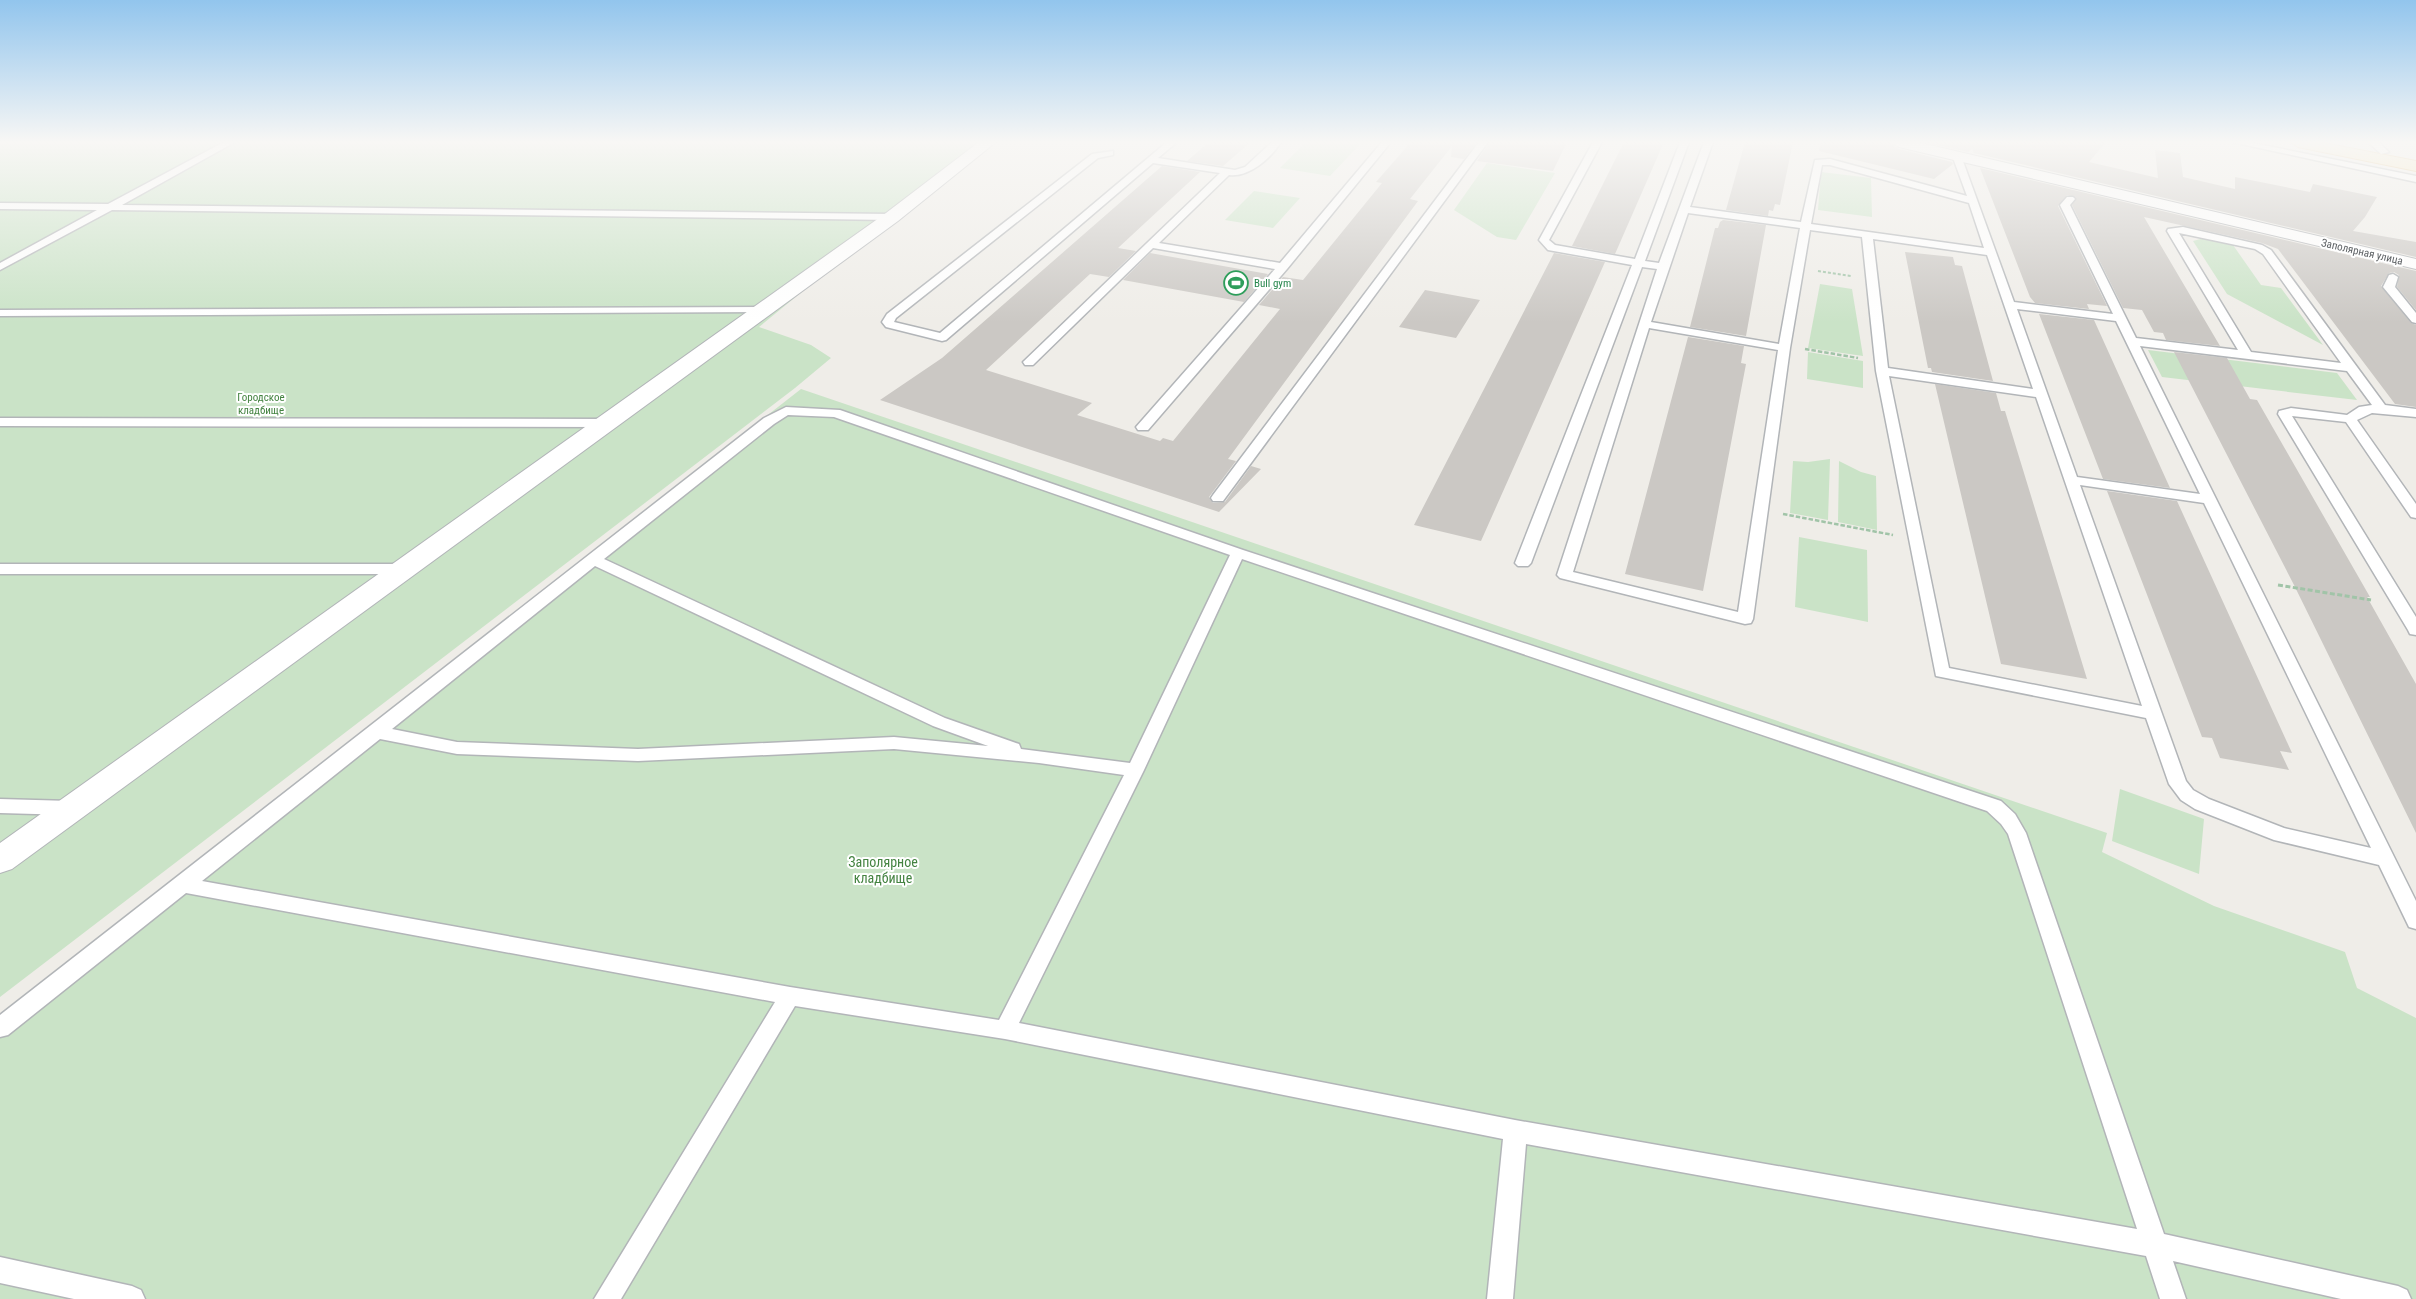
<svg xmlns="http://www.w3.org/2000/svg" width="2416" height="1299" font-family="'Roboto Condensed',sans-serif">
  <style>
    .green { fill: #cae3c7 }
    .building { fill: #cbc8c4 }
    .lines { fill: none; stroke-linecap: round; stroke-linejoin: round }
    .lane-casing { stroke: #b2b5b8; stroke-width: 3 }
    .street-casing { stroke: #b2b5b8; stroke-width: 2 }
    .primary-casing { stroke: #e1b76f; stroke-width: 2 }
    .path-far2 { stroke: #a1c4a8; stroke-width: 2; stroke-dasharray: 3 2; stroke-linecap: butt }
    .path-far1 { stroke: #a1c4a8; stroke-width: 2.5; stroke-dasharray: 4.5 2; stroke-linecap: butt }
    .path { stroke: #a1c4a8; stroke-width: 3; stroke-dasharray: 5 2.5; stroke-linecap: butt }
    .lane { fill: #fff; fill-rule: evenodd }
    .street { fill: #fff; fill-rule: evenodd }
    .primary { fill: #f6e6b6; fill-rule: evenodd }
    .labels { text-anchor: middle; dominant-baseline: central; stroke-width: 4; stroke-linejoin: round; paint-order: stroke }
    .far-street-label { font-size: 11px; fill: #5f6366; stroke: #fff }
    .far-leisure-label { font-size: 11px; fill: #27864d; stroke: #fff; text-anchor: start }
    .far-park-label { font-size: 11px; fill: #448341; stroke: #fff }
    .park-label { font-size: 14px; fill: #448341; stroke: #fff }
  </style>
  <rect width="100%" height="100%" fill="#efede8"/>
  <path class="green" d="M0,142H985L759,327L811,345L831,358L795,388L0,997Z
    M1306,142H1362L1330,176L1280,168Z
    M1487,163L1555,173L1516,240L1497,237L1454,210Z
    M1821,172L1871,178L1872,217L1818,210Z
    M1254,191L1300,198L1273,228L1225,220Z
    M2204,238L2233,245L2261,285L2281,288L2323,345L2227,294L2193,241Z
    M1820,284L1852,289L1863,356L1808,348Z
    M2148,350L2337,373L2357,400L2162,377Z
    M1808,352L1863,361V388L1807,379Z
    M801,389L2107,833L2102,852L2214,906L2345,952L2357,988L2416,1018V1299H0V1014Z
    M1830,459L1828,520L1790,513L1793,461L1808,462Z
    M1839,461L1861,472L1876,476L1877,530L1838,522Z
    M1799,537L1867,550L1868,622L1795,607Z
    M2120,789L2204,819L2199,874L2112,841Z"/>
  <path class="building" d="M1209,142H1251L1223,166L1187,161Z
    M1411,142H1477L1464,159L1451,157L1452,146L1410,199L1418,201L1228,459L1236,461L1209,497L1213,503L1225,502L1251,466L1261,469L1219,512L880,400L942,358L1162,166L1200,172L1118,248L1136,251L1109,277L1090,274L986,370L1092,403L1077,415L1160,441L1163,438L1173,441L1280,309L1259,305L1283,277L1303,280L1382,183L1376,182Z
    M1490,142H1567L1553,171L1477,161Z
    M1624,142H1664L1615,254L1572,246Z
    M1745,142H1793L1780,205L1775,204L1773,211L1769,210L1768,216L1726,210Z
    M1821,142H1889L1899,149L1952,162L1953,164L1934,179L1819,151Z
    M1923,142H2106L2089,162L2158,178L2155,150L2180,153L2183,177L2235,189V177L2310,192L2313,184L2377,197L2365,217L2353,231L2416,242V257L1974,153L1972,149L1968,152Z
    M1980,168L2416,271V310L2397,287L2399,275L2394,272L2389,273L2381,286L2411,323L2416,325V407L2395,404L2278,249L2262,243L2144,217L2220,346L2166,340L2163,333L2154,332L2142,310L2123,308L2072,205L2076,198L2067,195L2058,206L2107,306L2087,304L2089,309L2035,303L2030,297Z
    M1723,220L1766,225L1746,336L1690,327L1715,228H1718L1720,222Z
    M1905,252L1953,257L1955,265L1962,266L1993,381L1932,372L1931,368H1928Z
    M1150,253L1268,274L1244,302L1123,280Z
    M1554,253L1605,262L1481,541L1414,525Z
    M1425,290L1480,300L1456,338L1399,327Z
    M2039,314L2094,320L2170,488L2103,479Z
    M1688,337L1744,346L1741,363L1746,364L1703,591L1625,574Z
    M2174,352L2227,358L2250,399L2257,400L2370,597H2367L2416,684V833L2294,585Z
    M1935,384L1996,393L2001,411H2005L2087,679L2001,664Z
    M2107,491L2177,501L2292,753L2280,751L2289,770L2220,758L2212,738L2202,737Z"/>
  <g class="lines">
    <g class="lane-casing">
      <path id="lane" d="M224,142H235L122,205L892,214L897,217L892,220L112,210L0,270V263L97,210L0,209V203L108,204Z
        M1167,142H1177L1158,158L1235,170L1245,167L1272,142H1281C1272,157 1249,178 1229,175L1159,243L1280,263L1382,142H1391L1287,269L1148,430H1138L1136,427L1275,269L1153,248L1033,365H1025L1023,362L1220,173L1153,163L946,340L942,341L886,327L882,322L887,314L1092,154L1113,151V155L1098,158L896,318L894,322L940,333Z
        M1479,142H1488L1223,501H1213L1211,498L1213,495Z
        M1593,142H1602L1549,240L1555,245L1635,259L1680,142H1689L1645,261L1659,263L1704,142H1713L1690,207L1801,222L1815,160L1830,159L1967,196L1952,155L1960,153L2014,302L2113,314L2060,205L2067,197H2073L2075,199L2070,205L2136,338L2238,350L2167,231L2168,229L2183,227L2262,245L2271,250L2385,405L2416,409V417L2372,413L2357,420L2416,504V518L2411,517L2346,422L2292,416L2416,617V635L2410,634L2408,630L2278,414L2279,411L2291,408L2347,415L2359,407L2372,405L2347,371L2140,346L2416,901V929L2409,927L2379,865L2274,840L2195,809L2181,800L2169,784L2146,718L1936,676L1876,371L1862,237L1810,230L1790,348L1753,619L1751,623L1745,624L1560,578L1557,575L1657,269L1642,267L1531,563L1528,566H1518L1515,563L1632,265L1548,250L1539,240ZM1822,165H1830L1969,203L1984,248L1811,224ZM1688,213L1800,228L1779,344L1651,322ZM2179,233L2255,249L2263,254L2341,363L2251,352ZM1873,239L1987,255L2033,389L1888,368ZM2017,309L2116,321L2200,494L2077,477ZM1649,328L1778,350L1738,612L1573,572ZM1889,376L2036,397L2142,706L1949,668ZM2080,485L2204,503L2371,848L2284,828L2209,799L2193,790L2186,781Z
        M2232,142H2248L2416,176V182Z
        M2368,142H2378L2389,152L2381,154Z
        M2393,274L2398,277L2395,287L2416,313V323L2412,322L2383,287L2389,275Z
        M764,307L768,308V312L0,316V310Z
        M786,407L840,410L1243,550L2001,801L2015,814L2026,833L2164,1234L2398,1286L2407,1290L2411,1299H2341L2173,1261L2186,1299H2160L2146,1256L1526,1144L1513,1299H1487L1503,1139L1005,1039L795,1006L621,1299H594L775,1002L186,893L8,1035L0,1037V1015L764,418ZM788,415L834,417L1230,555L1130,763L1021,749L1019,744L945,718L604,559L774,424ZM1242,559L1987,811L2001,824L2008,834L2137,1229L1515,1120L1019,1023L1144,770ZM595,566L933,726L988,746L894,737L638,749L457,742L392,729ZM380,739L457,754L638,761L894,749L1039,763L1124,775L999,1020L790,987L202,881Z
        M0,418L608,419L615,423L608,427L0,426Z
        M0,564H405L413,569L405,574H0Z
        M0,799L71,801L78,803L80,808L78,813L71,815L0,813Z
        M0,1257L132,1286L141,1290L145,1299H74L0,1283Z"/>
    </g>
    <g class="street-casing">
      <path id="street" d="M979,142H996L898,221L12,869L0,873V843L886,213Z
        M1891,142H1917L2416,259V269L1899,147Z"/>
    </g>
    <g class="primary-casing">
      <path id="primary" d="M2290,142H2319L2416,161V171L2298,147Z"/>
    </g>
    <path class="path-far2" d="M1818,271L1851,276"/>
    <path class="path-far1" d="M1805,349L1858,358
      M1783,514L1893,535"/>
    <path class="path" d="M2278,585L2371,600"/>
    <use href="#lane" class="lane"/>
    <use href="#street" class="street"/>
    <use href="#primary" class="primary"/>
  </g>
  <linearGradient id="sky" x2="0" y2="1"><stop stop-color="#92c5ed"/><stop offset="0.44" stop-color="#f8f7f5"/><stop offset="1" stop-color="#f8f7f5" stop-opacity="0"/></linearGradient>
  <rect width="2416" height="323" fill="url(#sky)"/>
  <defs>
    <g id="stadium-ring" transform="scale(1.25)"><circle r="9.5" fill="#fff" stroke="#2e9e5b" stroke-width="1.5"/><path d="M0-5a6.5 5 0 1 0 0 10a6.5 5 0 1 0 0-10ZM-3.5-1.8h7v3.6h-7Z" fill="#2e9e5b"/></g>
  </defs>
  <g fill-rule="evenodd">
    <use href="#stadium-ring" x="1236" y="283"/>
  </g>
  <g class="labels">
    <g class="far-street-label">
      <text transform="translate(2362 252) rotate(13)">Заполярная улица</text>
    </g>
    <g class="far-leisure-label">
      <text x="1254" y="283">Bull gym</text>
    </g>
    <g class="far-park-label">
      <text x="261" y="397">Городское<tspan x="261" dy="13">кладбище</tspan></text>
    </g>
    <g class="park-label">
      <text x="883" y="862">Заполярное<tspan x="883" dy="16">кладбище</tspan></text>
    </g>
  </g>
</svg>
